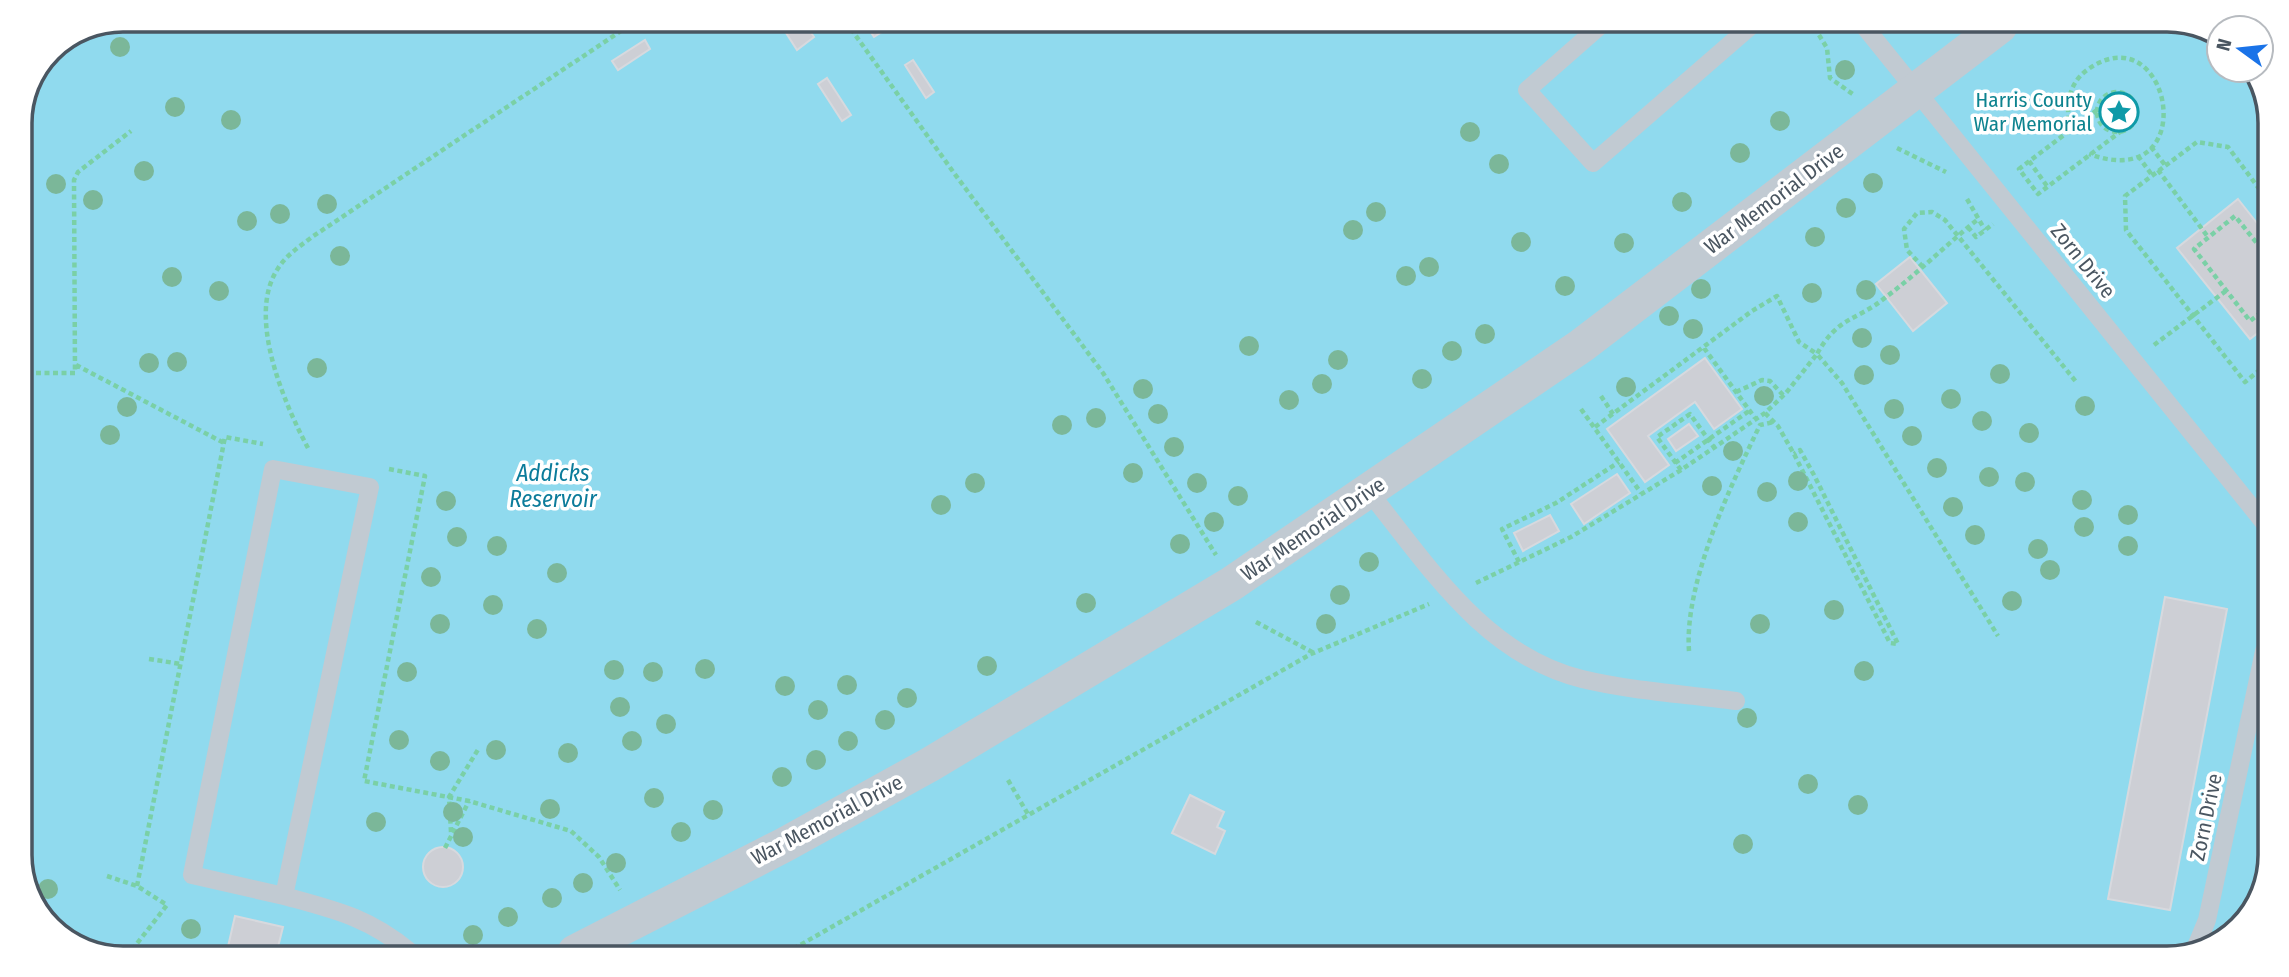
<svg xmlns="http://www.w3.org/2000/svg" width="2289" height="977" font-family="'Fira Sans Condensed',sans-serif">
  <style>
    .water { fill: #90daee }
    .building { fill: #cdcfd5; stroke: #d7d9de; stroke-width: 2 }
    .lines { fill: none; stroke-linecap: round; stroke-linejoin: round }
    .path { stroke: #7ad0a6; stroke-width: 4.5; stroke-dasharray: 5 3.5; stroke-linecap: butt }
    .lane { stroke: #c1cad2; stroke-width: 18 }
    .street { stroke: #c1cad2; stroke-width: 35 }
    .tree { fill: #7bb799 }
    .labels { text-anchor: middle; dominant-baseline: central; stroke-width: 7; stroke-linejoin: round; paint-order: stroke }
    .culture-label { font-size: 21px; fill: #0d838f; stroke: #fff; text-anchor: end }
    .street-label { font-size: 21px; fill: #4a5661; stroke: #fff }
    .water-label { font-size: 23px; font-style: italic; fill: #0c7c9b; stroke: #fff }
    .rim { fill: none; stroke: #4a5661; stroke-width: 3.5 }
  </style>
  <rect width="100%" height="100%" fill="#f5f3f3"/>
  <path class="water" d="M123,19L2205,27L2219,38V70H2254L2270,117L2262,893L2224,940L2166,958L84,950L40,917L20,861L19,117L50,49Z"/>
  <path class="building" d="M779,22H804L814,37L797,50Z
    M864,22H887L890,27L874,37Z
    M645,40L650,49L618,70L612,61Z
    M913,60L934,92L926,98L905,65Z
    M827,78L851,115L842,121L818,84Z
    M2238,199L2268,237V325L2250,339L2177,248Z
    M1910,257L1947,303L1913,331L1876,284Z
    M1705,358L1742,409L1714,429L1695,402L1648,436L1669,465L1645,482L1607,429Z
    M1689,424L1698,436L1676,451L1668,439Z
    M1617,474L1630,493L1584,524L1571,504Z
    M1550,515L1559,531L1523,551L1514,533Z
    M2165,597L2227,609L2170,910L2108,899Z
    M1190,795L1224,812L1217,827L1225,831L1215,854L1172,833Z
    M423 867a20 20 0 1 1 40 0a20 20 0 1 1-40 0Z
    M235,916L283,927L277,951H227Z
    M2098,950L2131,957V958L2096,957Z"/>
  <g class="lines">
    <path class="path" d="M846,22L954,173L1103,373L1216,555
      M1819,35L1827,48L1830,78L1854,95
      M2097 112a20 20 0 1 1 40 0a20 20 0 1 1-40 0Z
      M2097,110L2019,169L2038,194L2120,132
      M2070,129C2066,107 2067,85 2087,70C2171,9 2205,196 2089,154
      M2151,147L2165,165
      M1897,148L1946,172
      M2138,156L2152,175
      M2029,161L2047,186
      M2158,170L2208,237
      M1967,199L1985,230
      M1968,227L1976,237L1993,224
      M1923,267L1907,250L1904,229L1917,213L1932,212L1945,220L2077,383
      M2268,307L2250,321L2194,249L2235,216L2268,257
      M2154,345L2227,290
      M1704,348L1755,418
      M2267,364L2245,382L2126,230L2125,196L2197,142L2228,147L2269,202
      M76,365L224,443
      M19,373H75L74,180L78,172L131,131
      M1736,392L1762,380L1770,381L1783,395
      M1601,396L1613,414
      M1581,409L1641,493
      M1765,413L1778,426L1794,454L1890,643L1898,644L1814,475L1800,450L1794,454
      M1595,427L1752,311L1777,296L1799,342L1817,354C1838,316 1857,321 1886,297C1918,273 1946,245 1977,220
      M308,448C284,403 247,317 277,270C285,256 299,247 312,237L636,21
      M1675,463L1749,411
      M389,469L425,476L364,781L469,801L571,831L599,857L620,890
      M1681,470L1657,437L1690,414L1713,446
      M1519,562L1502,529L1556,503L1619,462
      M1476,583L1571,537L1681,470L1765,413L1786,393L1817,354L1842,383L1998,636
      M1256,622L1314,653
      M1689,651C1684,583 1731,485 1760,425L1774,422
      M149,659L181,664
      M1008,780L1029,816
      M451,832L449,797L479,748
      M445,848L469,801
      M107,876L137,886L167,905L132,950
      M137,886L225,437L263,444
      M56,929L94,943L103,950
      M786,953L1311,654L1429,604"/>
    <path class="lane" d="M1601,25L1527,90L1593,163L1752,25
      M1864,26L2266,525
      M1369,492C1428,565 1484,655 1582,679C1632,691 1685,694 1736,701
      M284,896L192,875L273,469L370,487L284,896C335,910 368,917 409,951
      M2195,949L2207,920L2264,651"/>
    <path class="street" d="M575,952L784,845L929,765L1231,584L1581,346L2000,26"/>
  </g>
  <g class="tree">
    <circle cx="120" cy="47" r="10"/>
    <circle cx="1845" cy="70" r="10"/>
    <circle cx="175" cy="107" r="10"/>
    <circle cx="231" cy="120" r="10"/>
    <circle cx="1780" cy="121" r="10"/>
    <circle cx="1470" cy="132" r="10"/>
    <circle cx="1740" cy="153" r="10"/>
    <circle cx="1499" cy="164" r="10"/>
    <circle cx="144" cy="171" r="10"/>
    <circle cx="1873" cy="183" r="10"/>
    <circle cx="56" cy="184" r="10"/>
    <circle cx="93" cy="200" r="10"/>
    <circle cx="1682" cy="202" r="10"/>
    <circle cx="327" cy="204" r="10"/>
    <circle cx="1846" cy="208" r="10"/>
    <circle cx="1376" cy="212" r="10"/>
    <circle cx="280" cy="214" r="10"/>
    <circle cx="247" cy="221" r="10"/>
    <circle cx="1353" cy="230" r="10"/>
    <circle cx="1815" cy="237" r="10"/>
    <circle cx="1521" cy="242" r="10"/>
    <circle cx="1624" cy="243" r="10"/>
    <circle cx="340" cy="256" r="10"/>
    <circle cx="1429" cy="267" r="10"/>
    <circle cx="1406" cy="276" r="10"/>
    <circle cx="172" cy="277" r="10"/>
    <circle cx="1565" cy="286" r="10"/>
    <circle cx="1701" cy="289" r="10"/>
    <circle cx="1866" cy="290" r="10"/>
    <circle cx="219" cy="291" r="10"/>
    <circle cx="1812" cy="293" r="10"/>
    <circle cx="1669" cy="316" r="10"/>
    <circle cx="1693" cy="329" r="10"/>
    <circle cx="1485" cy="334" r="10"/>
    <circle cx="1862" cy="338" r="10"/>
    <circle cx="1249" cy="346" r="10"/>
    <circle cx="1452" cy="351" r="10"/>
    <circle cx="1890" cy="355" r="10"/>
    <circle cx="1338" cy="360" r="10"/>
    <circle cx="177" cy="362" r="10"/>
    <circle cx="149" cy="363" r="10"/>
    <circle cx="317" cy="368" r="10"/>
    <circle cx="2000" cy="374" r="10"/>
    <circle cx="1864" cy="375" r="10"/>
    <circle cx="1422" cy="379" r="10"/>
    <circle cx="1322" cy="384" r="10"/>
    <circle cx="1626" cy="387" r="10"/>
    <circle cx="1143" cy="389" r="10"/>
    <circle cx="1764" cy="396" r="10"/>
    <circle cx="1951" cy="399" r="10"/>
    <circle cx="1289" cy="400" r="10"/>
    <circle cx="2085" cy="406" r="10"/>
    <circle cx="127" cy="407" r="10"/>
    <circle cx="1894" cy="409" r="10"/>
    <circle cx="1158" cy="414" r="10"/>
    <circle cx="1096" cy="418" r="10"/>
    <circle cx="1982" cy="421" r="10"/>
    <circle cx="1062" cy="425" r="10"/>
    <circle cx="2029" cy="433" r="10"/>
    <circle cx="110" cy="435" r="10"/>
    <circle cx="1912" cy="436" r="10"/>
    <circle cx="1174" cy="447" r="10"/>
    <circle cx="1733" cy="451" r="10"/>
    <circle cx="1937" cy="468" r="10"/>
    <circle cx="1133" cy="473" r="10"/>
    <circle cx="1989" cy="477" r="10"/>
    <circle cx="1798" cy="481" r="10"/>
    <circle cx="2025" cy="482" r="10"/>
    <circle cx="975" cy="483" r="10"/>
    <circle cx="1197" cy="483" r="10"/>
    <circle cx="1712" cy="486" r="10"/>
    <circle cx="1767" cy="492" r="10"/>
    <circle cx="1238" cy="496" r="10"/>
    <circle cx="2082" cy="500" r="10"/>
    <circle cx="446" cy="501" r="10"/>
    <circle cx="941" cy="505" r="10"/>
    <circle cx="1953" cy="507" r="10"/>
    <circle cx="2128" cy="515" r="10"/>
    <circle cx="1214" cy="522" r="10"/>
    <circle cx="1798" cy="522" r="10"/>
    <circle cx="2084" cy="527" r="10"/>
    <circle cx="1975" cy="535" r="10"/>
    <circle cx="457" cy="537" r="10"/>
    <circle cx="1180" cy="544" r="10"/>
    <circle cx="497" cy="546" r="10"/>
    <circle cx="2128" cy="546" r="10"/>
    <circle cx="2038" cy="549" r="10"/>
    <circle cx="1369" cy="562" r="10"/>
    <circle cx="2050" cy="570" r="10"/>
    <circle cx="557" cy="573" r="10"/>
    <circle cx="431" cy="577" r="10"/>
    <circle cx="1340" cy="595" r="10"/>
    <circle cx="2012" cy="601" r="10"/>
    <circle cx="1086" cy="603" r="10"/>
    <circle cx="493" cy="605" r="10"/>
    <circle cx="1834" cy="610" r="10"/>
    <circle cx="440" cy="624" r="10"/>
    <circle cx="1326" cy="624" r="10"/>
    <circle cx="1760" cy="624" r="10"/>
    <circle cx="537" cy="629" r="10"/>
    <circle cx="987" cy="666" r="10"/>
    <circle cx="705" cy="669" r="10"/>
    <circle cx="614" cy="670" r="10"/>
    <circle cx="1864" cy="671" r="10"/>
    <circle cx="407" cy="672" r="10"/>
    <circle cx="653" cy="672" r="10"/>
    <circle cx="847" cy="685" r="10"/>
    <circle cx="785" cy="686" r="10"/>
    <circle cx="907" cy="698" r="10"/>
    <circle cx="620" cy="707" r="10"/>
    <circle cx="818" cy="710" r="10"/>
    <circle cx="1747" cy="718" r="10"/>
    <circle cx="885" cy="720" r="10"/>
    <circle cx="666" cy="724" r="10"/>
    <circle cx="399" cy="740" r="10"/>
    <circle cx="632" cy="741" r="10"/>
    <circle cx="848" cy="741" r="10"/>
    <circle cx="496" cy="750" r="10"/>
    <circle cx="568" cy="753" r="10"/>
    <circle cx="816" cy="760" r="10"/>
    <circle cx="440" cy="761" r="10"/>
    <circle cx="782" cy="777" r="10"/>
    <circle cx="1808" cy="784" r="10"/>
    <circle cx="654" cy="798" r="10"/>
    <circle cx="1858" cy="805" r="10"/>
    <circle cx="550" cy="809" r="10"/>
    <circle cx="713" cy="810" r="10"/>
    <circle cx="453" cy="812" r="10"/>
    <circle cx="376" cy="822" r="10"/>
    <circle cx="681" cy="832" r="10"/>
    <circle cx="463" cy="837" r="10"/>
    <circle cx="1743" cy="844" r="10"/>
    <circle cx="616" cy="863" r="10"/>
    <circle cx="583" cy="883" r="10"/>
    <circle cx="48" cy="889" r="10"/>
    <circle cx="552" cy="898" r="10"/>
    <circle cx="508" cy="917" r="10"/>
    <circle cx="191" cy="929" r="10"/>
    <circle cx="473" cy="935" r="10"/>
  </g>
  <defs>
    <g id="sight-ring" transform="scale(2.0125)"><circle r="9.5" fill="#fff" stroke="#0f9aa8" stroke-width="1.5"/><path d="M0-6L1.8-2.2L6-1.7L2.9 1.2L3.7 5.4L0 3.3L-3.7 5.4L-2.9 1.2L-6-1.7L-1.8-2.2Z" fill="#0f9aa8"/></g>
  </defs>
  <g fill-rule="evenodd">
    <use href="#sight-ring" x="2119" y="112"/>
  </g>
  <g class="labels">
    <g class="culture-label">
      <text x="2092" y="100">Harris County<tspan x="2092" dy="24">War Memorial</tspan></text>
    </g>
    <g class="street-label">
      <text transform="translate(1774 199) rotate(-37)">War Memorial Drive</text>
      <text transform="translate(2083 261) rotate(51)">Zorn Drive</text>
      <text transform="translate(1313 529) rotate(-34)">War Memorial Drive</text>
      <text transform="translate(2206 817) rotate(-78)">Zorn Drive</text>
      <text transform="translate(827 820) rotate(-28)">War Memorial Drive</text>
    </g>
    <g class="water-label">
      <text x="553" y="473">Addicks<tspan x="553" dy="26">Reservoir</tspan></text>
    </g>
  </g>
  <path d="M0 0H2289V977H0ZM123 32H2167A91 91 0 0 1 2258 123V855A91 91 0 0 1 2167 946H123A91 91 0 0 1 32 855V123A91 91 0 0 1 123 32Z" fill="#fff" fill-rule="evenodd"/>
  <path class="rim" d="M123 32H2167A91 91 0 0 1 2258 123V855A91 91 0 0 1 2167 946H123A91 91 0 0 1 32 855V123A91 91 0 0 1 123 32Z"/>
  <g transform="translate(2240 49) rotate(285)"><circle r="33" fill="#ffffff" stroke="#b7bbc0" stroke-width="2"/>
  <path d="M0-5L12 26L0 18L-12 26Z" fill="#1a73e8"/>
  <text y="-10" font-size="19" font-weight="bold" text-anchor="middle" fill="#4a5661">N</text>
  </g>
</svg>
